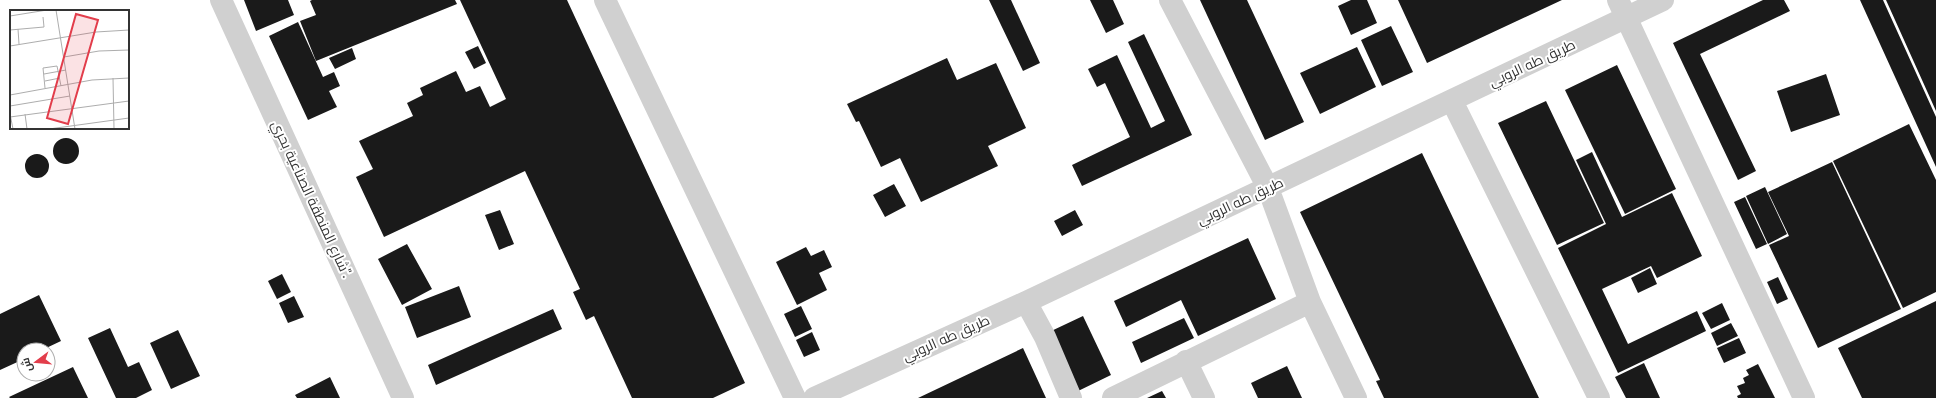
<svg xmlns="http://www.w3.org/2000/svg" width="1936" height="398" font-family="'DM Sans',Cairo,sans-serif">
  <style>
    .building { fill: #1a1a1a }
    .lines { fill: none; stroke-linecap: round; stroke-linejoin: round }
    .minor { stroke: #d0d0d0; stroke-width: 22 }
    .labels { text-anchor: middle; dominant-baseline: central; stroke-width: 4; stroke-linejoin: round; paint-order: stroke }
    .street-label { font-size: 14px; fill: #333; stroke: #fff }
    .inset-road { fill: none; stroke: #adadad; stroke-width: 1 }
    .view { fill: #e23d4b; fill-opacity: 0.15; stroke: #e23d4b; stroke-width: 2 }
    .inset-edge { fill: none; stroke: #333; stroke-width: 2 }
  </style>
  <rect width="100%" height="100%" fill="#fff"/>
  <path class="building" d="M244,0H288L294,15L256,31Z
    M312,0H455L457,4L316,61L300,21L316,15L310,1Z
    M460,0H567L745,383L713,398H632L594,316L586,320L573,292L580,289L525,171L384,237L356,177L373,169L359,141L413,116L407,103L423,95L420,88L456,71L466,92L480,86L490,107L506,99Z
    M989,0H1011L1040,63L1023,71Z
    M1090,0H1113L1124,24L1106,33Z
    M1200,0H1247L1304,122L1265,140Z
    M1351,0H1367L1377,23L1351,35L1338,6Z
    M1398,0H1562L1427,63Z
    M1763,0H1784L1790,11L1700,54L1756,171L1738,180L1673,43Z
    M1860,0H1883L1936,117V167Z
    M1886,0H1936V111Z
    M298,22L323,77L334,72L340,86L329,91L337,107L308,120L269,36Z
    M1391,26L1413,72L1382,86L1361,40Z
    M1144,34L1192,135L1082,186L1072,165L1130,137L1105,83L1097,87L1088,69L1117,55L1151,128L1165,121L1128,42Z
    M478,46L486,63L474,69L465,52Z
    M1357,47L1376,87L1320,114L1300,73Z
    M352,48L356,59L335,69L329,58Z
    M947,58L957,80L996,63L1026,128L988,146L998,166L921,202L900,158L881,167L859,121L856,122L847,104Z
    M1617,65L1676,189L1625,214L1565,90Z
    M1826,74L1840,115L1791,132L1777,91Z
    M1546,101L1604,223L1557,245L1498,123Z
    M1909,124L1936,180V292L1903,308L1833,161Z
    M53 151a13 13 0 1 1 26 0a13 13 0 1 1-26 0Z
    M1592,152L1622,217L1672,193L1702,256L1657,278L1651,266L1602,289L1628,344L1697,311L1706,331L1618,373L1558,248L1606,224L1576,160Z
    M1422,153L1539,398H1384L1376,381L1380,380L1300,212Z
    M25 166a12 12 0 1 1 24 0a12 12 0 1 1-24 0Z
    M1832,162L1901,309L1818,348L1769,245L1789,236L1768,192Z
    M894,184L906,206L885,217L873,195Z
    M1765,187L1787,234L1768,244L1746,196Z
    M1745,197L1767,244L1756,249L1734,202Z
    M500,210L514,244L499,250L485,215Z
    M1075,210L1083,225L1062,236L1054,221Z
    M1248,238L1276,299L1198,336L1181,300L1126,327L1114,301Z
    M407,244L432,289L402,305L378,259Z
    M806,247L811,256L824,250L832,267L819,273L827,290L797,305L776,262Z
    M1650,268L1657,284L1638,293L1631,278Z
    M282,274L291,292L277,299L268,281Z
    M1778,277L1788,299L1777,304L1767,282Z
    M459,286L471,317L417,338L405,307Z
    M39,295L61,341L42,350H24V359L0,370V314Z
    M294,296L304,317L288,323L279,303Z
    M1936,301V398H1862L1838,348Z
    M1722,303L1730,320L1711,329L1702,313Z
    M801,306L812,329L795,337L784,314Z
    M553,309L562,329L436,385L428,365Z
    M1083,316L1111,375L1074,393L1047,333Z
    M1184,318L1194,338L1141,363L1132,342Z
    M1731,323L1738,336L1717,346L1711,333Z
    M110,328L128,367L139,362L152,390L136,398H116L88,338Z
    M178,330L200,376L171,389L150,343Z
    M812,332L820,350L804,357L796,340Z
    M1739,338L1746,353L1724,363L1717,348Z
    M1023,348L1046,398H918Z
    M1644,363L1660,398H1626L1615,377Z
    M1758,364L1775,398H1738L1737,396L1741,394L1737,386L1745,383L1743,378L1749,375L1746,370Z
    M1287,366L1302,398H1258L1251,383Z
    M73,367L88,398H10L9,397Z
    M330,377L340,398H297L295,395Z
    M1162,391L1166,398H1147Z"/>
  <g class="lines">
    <path class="minor" d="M221,0L403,398
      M605,0L795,398
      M1170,0L1268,188L1310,302L1356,398
      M1618,0L1804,398
      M1452,101L1599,398
      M1026,302L1045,337L1071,398
      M1186,361L1204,398
      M814,398L1026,302L1663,0
      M1113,398L1310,302"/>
  </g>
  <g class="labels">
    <g class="street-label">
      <text transform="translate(1532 63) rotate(-25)">طريق طه الروبي</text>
      <text transform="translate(312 199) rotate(65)">شارع المنطقة الصناعية بحري".</text>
      <text transform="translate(1240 201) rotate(-25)">طريق طه الروبي</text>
      <text transform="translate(946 338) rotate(-24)">طريق طه الروبي</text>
    </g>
  </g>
  <g transform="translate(10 10)">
    <rect width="119" height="119" fill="#fff"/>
    <path class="inset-road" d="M46,0L65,119M0,6L37,0M8,19L9,34M0,20L34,17L33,7M0,36L86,22L119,20M54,47L89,41L119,40M34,64L56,60M103,68L104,119M35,71L50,68M35,78L33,58L47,56L51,76M0,85L82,70L119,68M0,96L60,86M0,104L3,119M15,104L17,119M0,107L119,91M39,119L119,108"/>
    <path class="view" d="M66,4L88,10L58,114L37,108Z"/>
    <rect width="119" height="119" class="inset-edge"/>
  </g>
  <g transform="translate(36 362) rotate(254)"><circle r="19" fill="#ffffff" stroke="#adadad"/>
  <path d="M0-3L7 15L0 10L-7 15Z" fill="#e23d4b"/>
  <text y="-6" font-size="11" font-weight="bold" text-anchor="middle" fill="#333333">ش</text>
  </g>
</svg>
